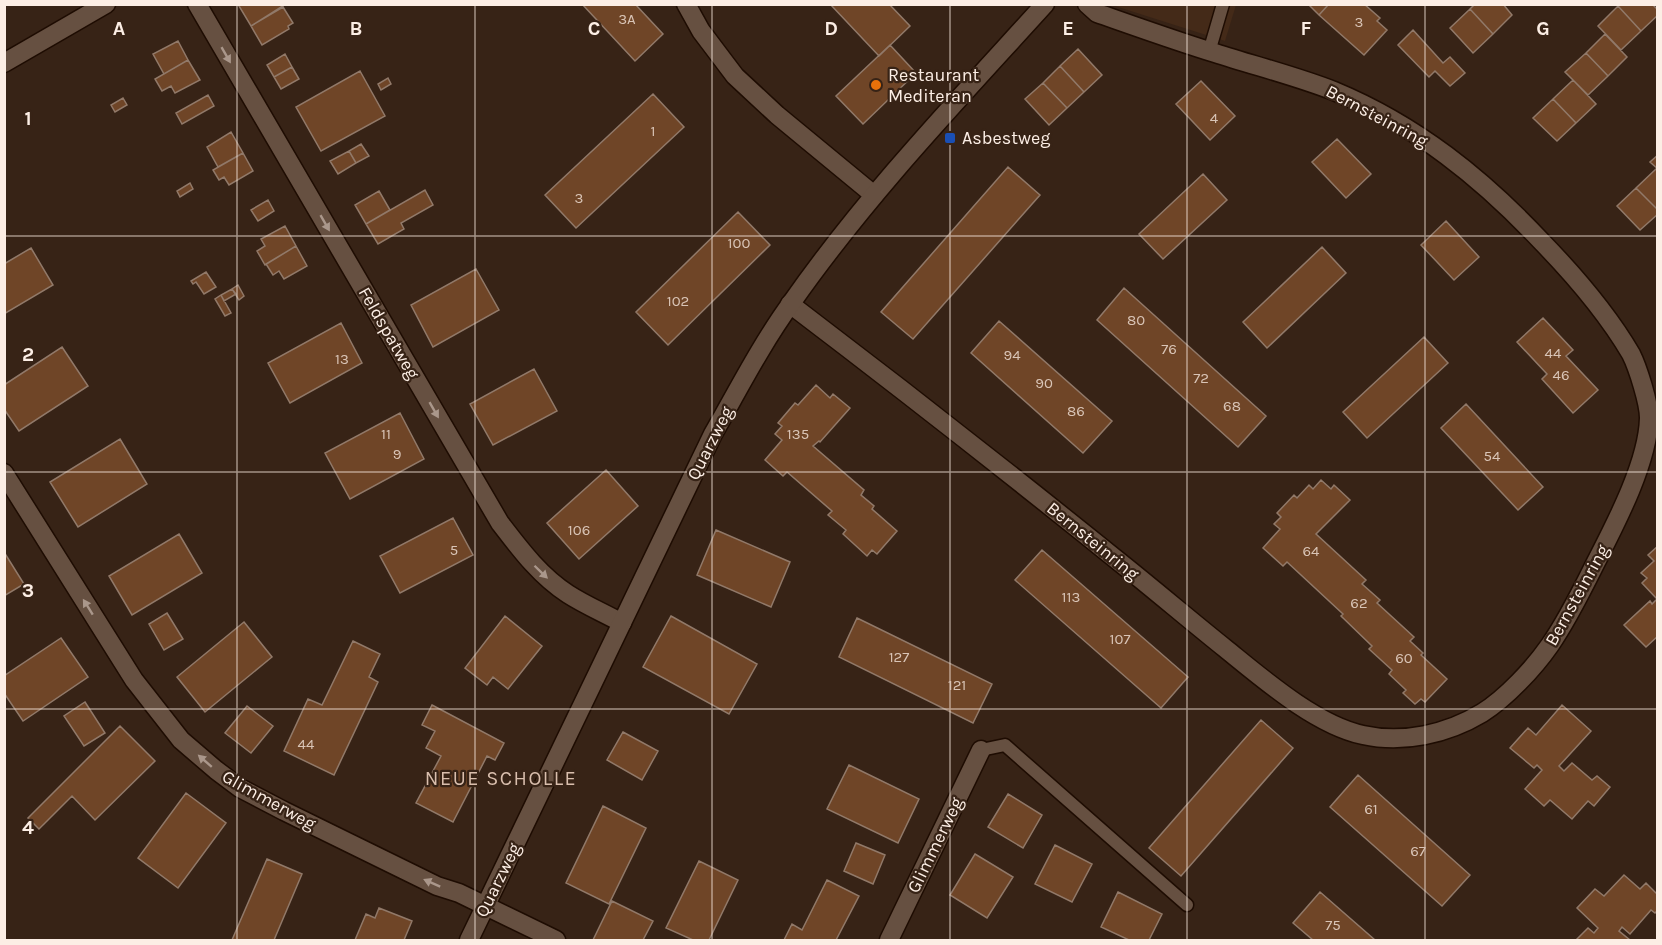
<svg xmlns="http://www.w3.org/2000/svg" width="1662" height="945" font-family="Karla,sans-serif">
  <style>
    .built { fill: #442a18 }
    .building { fill: #6f4527; stroke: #917969; stroke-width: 1.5 }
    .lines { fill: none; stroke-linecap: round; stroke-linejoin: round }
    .service-casing { stroke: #1e0c02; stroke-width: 15 }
    .minor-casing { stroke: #1e0c02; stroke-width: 21 }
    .tertiary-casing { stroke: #1e0c02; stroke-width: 21 }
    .service { stroke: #665041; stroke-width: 12 }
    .minor { stroke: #665041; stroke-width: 18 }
    .tertiary { stroke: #665041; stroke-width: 18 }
    .oneway { fill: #aa978b }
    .grid { fill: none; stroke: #fceee5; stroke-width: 1.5; stroke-opacity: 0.55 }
    .food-dot { fill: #e8710a; stroke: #372316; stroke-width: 2 }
    .transit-dot { fill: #1a4fb4; stroke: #372316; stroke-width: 2 }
    .labels { text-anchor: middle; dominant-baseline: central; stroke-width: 4.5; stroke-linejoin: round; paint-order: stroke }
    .number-label { font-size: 15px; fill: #d9c4b6 }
    .poi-label { font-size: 18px; fill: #fceee5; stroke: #372316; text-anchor: start }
    .street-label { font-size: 18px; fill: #fceee5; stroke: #372316 }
    .neighbourhood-label { font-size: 20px; letter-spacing: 1.5px; fill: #d9bead; stroke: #372316 }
    .grid-label { font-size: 20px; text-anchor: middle; font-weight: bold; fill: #fceee5; stroke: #372316; stroke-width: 4.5; stroke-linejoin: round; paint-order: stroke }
  </style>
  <rect width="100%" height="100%" fill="#372316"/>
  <path class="built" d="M1112,5H1236L1225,41Z"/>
  <path class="building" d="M242,4H286L251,26L239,6Z
    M582,4H635L663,34L635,61Z
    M830,4H889L910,26L879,56Z
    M1308,4H1329L1319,15Z
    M1329,4H1364L1380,18L1377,21L1387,30L1364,55L1319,15Z
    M1475,4H1503L1512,15L1493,34L1470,9Z
    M1620,4H1652L1658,10V15L1641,31L1618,6Z
    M1618,6L1641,31L1621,50L1598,26Z
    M283,7L293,23L288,26L289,29L262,45L251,26Z
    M1470,9L1493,34L1473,53L1450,28Z
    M1413,30L1443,63L1450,57L1465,73L1450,86L1435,71L1429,77L1398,45Z
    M1605,34L1627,57L1608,76L1586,53Z
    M178,41L188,60L164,74L153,54Z
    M890,45L916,73L863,124L836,96Z
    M1078,49L1102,75L1084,92L1060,66Z
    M1586,53L1608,76L1588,95L1565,72Z
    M285,54L292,67L274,77L267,65Z
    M188,60L200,80L175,93L171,86L162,91L155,79Z
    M1060,66L1084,92L1067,108L1043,83Z
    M292,67L299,79L281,89L274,77Z
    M360,71L385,116L321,151L296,107Z
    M388,78L391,84L381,90L378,84Z
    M1573,80L1596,104L1576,123L1553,99Z
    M1201,81L1235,116L1210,140L1176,104Z
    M1043,83L1067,108L1049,125L1025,99Z
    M653,94L684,127L576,228L545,195Z
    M208,95L214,106L182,124L176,113Z
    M123,98L127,105L115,112L111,105Z
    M1553,99L1576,123L1557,141L1533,118Z
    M231,132L243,153L218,167L207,147Z
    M1337,139L1371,174L1346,198L1312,162Z
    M361,144L369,156L356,163L349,151Z
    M349,151L356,163L338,174L330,161Z
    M243,153L253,171L229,185L224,177L219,180L213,170Z
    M1658,155V169L1650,162Z
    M1008,167L1040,195L913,339L881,312Z
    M1657,168L1658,169V210L1636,188Z
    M1203,174L1227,200L1163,259L1139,234Z
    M190,183L193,189L180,197L177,191Z
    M1636,188L1658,210V214L1640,230L1617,206Z
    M425,190L433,205L401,223L404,229L378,244L366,224Z
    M379,191L390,210L366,224L355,205Z
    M268,200L274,211L258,221L251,210Z
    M738,212L770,245L668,345L636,312Z
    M1446,221L1479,257L1454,280L1421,245Z
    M285,226L296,246L265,265L257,251L265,246L261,239Z
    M296,246L307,266L284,279L279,271L273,275L266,264Z
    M1322,247L1346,273L1267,348L1243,322Z
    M31,248L53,285L4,314V264Z
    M476,269L499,310L433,347L411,305Z
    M206,272L216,287L204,294L196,282L193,284L191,281Z
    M238,285L244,296L239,300L232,289Z
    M1124,288L1266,416L1238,447L1097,320Z
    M232,289L236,294L224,301L221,295Z
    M221,295L231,313L225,316L215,299Z
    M1543,318L1573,350L1566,356L1598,390L1573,413L1542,379L1547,374L1517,342Z
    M999,321L1112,421L1083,453L971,353Z
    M341,323L362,363L290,403L268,363Z
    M1424,337L1448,363L1367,438L1343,412Z
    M62,347L88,386L19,431L4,409V385Z
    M534,369L557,411L493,445L470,404Z
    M816,385L830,398L833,394L850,408L820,442L819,441L813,446L864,490L861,495L874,506L872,509L897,531L877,554L872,550L867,556L843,534L846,530L828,515L832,511L787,472L783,476L765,460L782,440L775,434L782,426L778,423L795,403L798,405Z
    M1466,404L1543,487L1518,510L1441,428Z
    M400,413L424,459L350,499L325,453Z
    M120,439L147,484L78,527L50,482Z
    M606,470L638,506L579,559L547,523Z
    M1321,480L1331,489L1334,485L1350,500L1316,534L1366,580L1362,584L1380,600L1377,603L1414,637L1410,641L1423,653L1421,655L1447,679L1425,702L1421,699L1415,704L1403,693L1406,690L1389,674L1392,670L1369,649L1372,646L1341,616L1343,614L1287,562L1283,566L1263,548L1280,529L1274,524L1281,517L1277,513L1294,495L1297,498L1309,485L1313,489Z
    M453,518L473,555L400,593L380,556Z
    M716,530L790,562L771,607L697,575Z
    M179,534L202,573L132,615L109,576Z
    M1658,546V636L1646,647L1624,625L1650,601L1652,604L1657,599L1642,583L1647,578L1641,573L1654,561L1648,555Z
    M1042,550L1188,677L1161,708L1015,580Z
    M4,552L24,584L4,596Z
    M167,613L183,639L164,650L149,624Z
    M505,616L542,646L508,689L493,677L487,685L465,668Z
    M671,616L757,664L729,714L643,667Z
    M857,618L992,684L973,723L839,657Z
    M244,622L272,657L205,712L177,677Z
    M61,638L88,677L23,721L4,693V676Z
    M353,641L380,654L369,677L378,682L334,775L284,751L308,699L322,705Z
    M85,702L105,733L84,746L64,716Z
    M432,705L504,743L495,760L487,756L453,822L416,803L441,756L426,748L435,731L422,725Z
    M1562,705L1591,731L1559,766L1564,771L1572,763L1592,780L1597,776L1610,787L1594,806L1588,801L1572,819L1550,800L1544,806L1525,789L1542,770L1537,765L1534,768L1510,748L1528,728L1536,735Z
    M247,706L273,726L251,753L225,733Z
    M1261,720L1293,748L1181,876L1149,848Z
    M120,726L155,761L95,820L72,796L39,829L28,818Z
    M623,732L658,751L642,780L607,760Z
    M849,765L919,799L898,843L827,809Z
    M1358,775L1470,875L1442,906L1330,807Z
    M186,793L226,823L178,888L138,858Z
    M1008,794L1042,815L1023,848L988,827Z
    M603,806L646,828L609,904L566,883Z
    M856,843L885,855L873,884L844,871Z
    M1055,845L1092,864L1072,902L1035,884Z
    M975,854L1013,877L987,918L950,895Z
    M267,859L302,874L274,940H232Z
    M699,861L738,880L709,940H693L666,928Z
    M1624,875L1640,889L1646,883L1658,895V910L1655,913L1651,910L1630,934L1622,927L1619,931L1630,940H1576L1588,928L1594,933L1598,928L1577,908L1595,889L1604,896Z
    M827,880L859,896L836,940H784L792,924L802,930Z
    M1118,892L1162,914L1149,940H1129L1101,927Z
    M1320,892L1375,940H1313L1293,923Z
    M612,901L653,921L643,940H593Z
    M379,908L412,921L404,940H355L366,914L375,918Z"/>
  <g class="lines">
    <g class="service-casing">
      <path id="service" d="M1209,52L1223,4
        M981,750L1005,745L1187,905"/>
    </g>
    <g class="minor-casing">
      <path id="minor" d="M197,4L500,523C520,549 540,576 568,594C585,605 604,613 622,623
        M686,4L701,31L735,76L777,115L874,195
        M4,63L106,4
        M790,304C902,389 1013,476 1122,564C1157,592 1191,621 1226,649C1263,679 1316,725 1363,735C1403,744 1447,734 1482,713C1506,698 1534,668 1550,645C1568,619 1582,590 1596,562C1616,523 1648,462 1649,418C1649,403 1638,368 1631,354C1607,313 1575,276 1542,242C1482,178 1416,125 1334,91C1296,76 1255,66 1215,53C1176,41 1137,27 1097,13L1087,4
        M4,473L134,680L181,740L216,770L240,788L284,811L437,886L459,893L556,940
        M889,940L981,750"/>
    </g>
    <g class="tertiary-casing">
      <path id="tertiary" d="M469,940L713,434C738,390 762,343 792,302C867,195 957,101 1045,4"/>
    </g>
    <use href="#service" class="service"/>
    <use href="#minor" class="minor"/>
    <use href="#tertiary" class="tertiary"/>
  </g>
  <defs><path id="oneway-solid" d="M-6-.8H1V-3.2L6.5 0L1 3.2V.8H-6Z" transform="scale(1.5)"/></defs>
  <g class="oneway">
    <use href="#oneway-solid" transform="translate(226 55) rotate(60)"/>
    <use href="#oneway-solid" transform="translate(325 223) rotate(60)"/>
    <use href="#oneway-solid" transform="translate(434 410) rotate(60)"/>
    <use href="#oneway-solid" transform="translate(541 572) rotate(44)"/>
    <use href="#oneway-solid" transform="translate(88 607) rotate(-122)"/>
    <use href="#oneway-solid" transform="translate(205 761) rotate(-139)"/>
    <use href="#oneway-solid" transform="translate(432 883) rotate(-156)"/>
  </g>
  <path class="grid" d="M237,4V940M475,4V940M712,4V940M950,4V940M1187,4V940M1425,4V940M4,236H1658M4,472H1658M4,709H1658"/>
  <circle class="food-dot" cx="876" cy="85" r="6"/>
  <rect class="transit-dot" x="944" y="132" width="12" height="12" rx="3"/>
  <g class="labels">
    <g class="number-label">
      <text x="627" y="19">3A</text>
      <text x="1359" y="22">3</text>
      <text x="1214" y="118">4</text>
      <text x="653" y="131">1</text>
      <text x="579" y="198">3</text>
      <text x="739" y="243">100</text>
      <text x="678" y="301">102</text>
      <text x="1136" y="320">80</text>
      <text x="1169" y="349">76</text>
      <text x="1553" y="353">44</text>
      <text x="1012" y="355">94</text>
      <text x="342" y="359">13</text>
      <text x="1561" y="375">46</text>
      <text x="1201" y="378">72</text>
      <text x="1044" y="383">90</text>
      <text x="1232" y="406">68</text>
      <text x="1076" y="411">86</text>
      <text x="386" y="434">11</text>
      <text x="798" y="434">135</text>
      <text x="397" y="454">9</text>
      <text x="1492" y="456">54</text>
      <text x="579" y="530">106</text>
      <text x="454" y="550">5</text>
      <text x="1311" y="551">64</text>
      <text x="1071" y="597">113</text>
      <text x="1359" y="603">62</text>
      <text x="1120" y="639">107</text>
      <text x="899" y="657">127</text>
      <text x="1404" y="658">60</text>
      <text x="957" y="685">121</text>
      <text x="306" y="744">44</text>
      <text x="1371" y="809">61</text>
      <text x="1418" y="851">67</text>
      <text x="1333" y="925">75</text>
    </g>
    <g class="poi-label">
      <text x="888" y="75">Restaurant<tspan x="888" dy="21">Mediteran</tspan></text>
      <text x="962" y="138">Asbestweg</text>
    </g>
    <g class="street-label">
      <text transform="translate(1377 116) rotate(28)">Bernsteinring</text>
      <text transform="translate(389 333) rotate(60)">Feldspatweg</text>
      <text transform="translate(710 443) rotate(-63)">Quarzweg</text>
      <text transform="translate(1093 541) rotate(39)">Bernsteinring</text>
      <text transform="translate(1577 595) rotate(-61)">Bernsteinring</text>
      <text transform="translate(269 800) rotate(29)">Glimmerweg</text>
      <text transform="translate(935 845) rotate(-64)">Glimmerweg</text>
      <text transform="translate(498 880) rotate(-64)">Quarzweg</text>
    </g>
    <g class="neighbourhood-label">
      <text x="501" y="778">NEUE SCHOLLE</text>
    </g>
  </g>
  <g class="grid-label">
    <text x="119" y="35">A</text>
    <text x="356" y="35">B</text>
    <text x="594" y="35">C</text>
    <text x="831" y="35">D</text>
    <text x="1068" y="35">E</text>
    <text x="1306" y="35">F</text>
    <text x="1543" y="35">G</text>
    <text x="28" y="125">1</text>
    <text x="28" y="361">2</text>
    <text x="28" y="597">3</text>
    <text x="28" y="834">4</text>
  </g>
  <rect width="1662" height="945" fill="none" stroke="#fceee5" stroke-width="12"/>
</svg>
